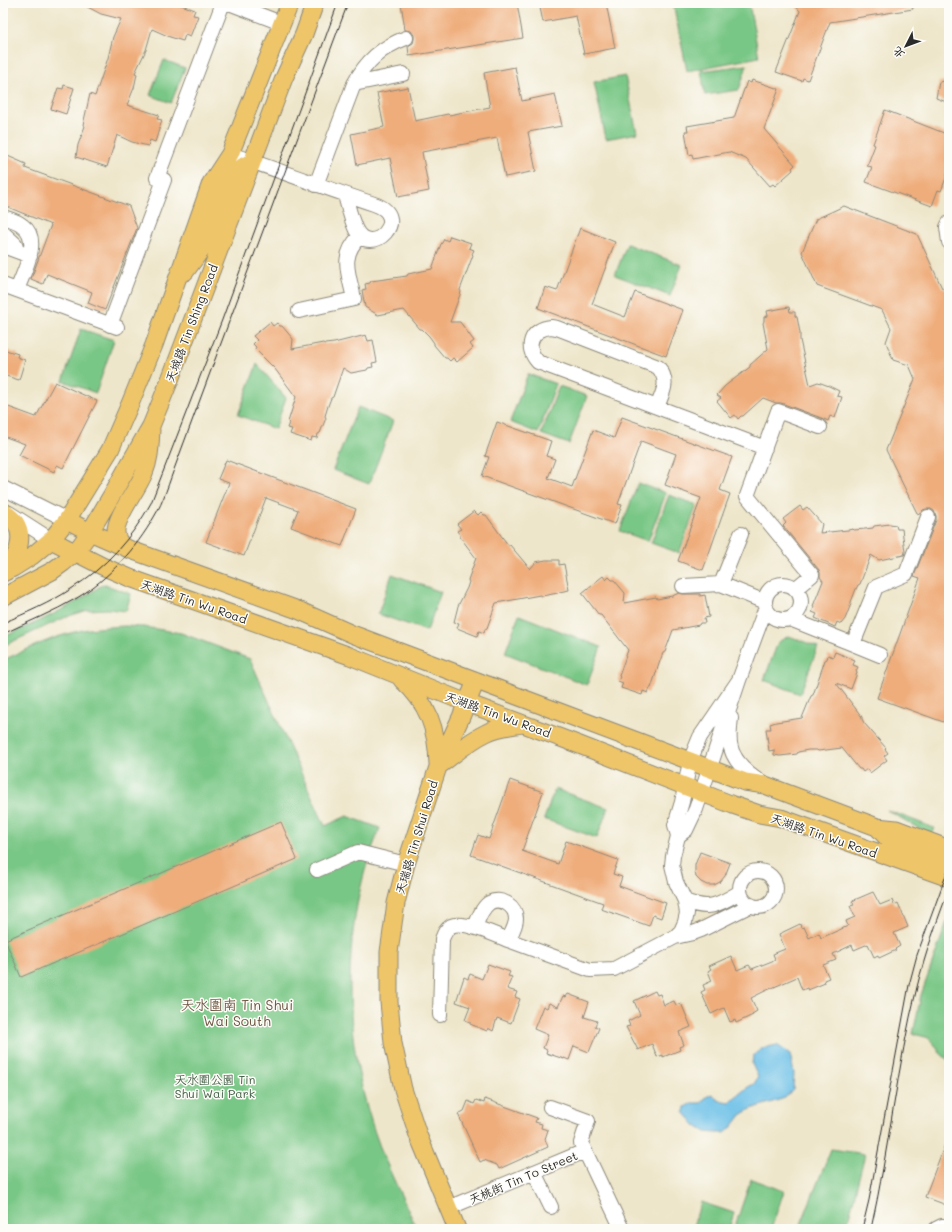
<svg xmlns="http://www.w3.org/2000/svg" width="952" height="1232" font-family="Mali,'LXGW WenKai TC',sans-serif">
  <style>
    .green { fill: #79c786; stroke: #527958 }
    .water { fill: #6bbfe7; stroke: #4b7589 }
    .building { fill: #efad7c }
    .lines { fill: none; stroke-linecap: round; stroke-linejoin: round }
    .minor-casing { stroke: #8c887a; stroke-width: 16 }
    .major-casing { stroke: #8c887a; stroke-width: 19 }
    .minor { stroke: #fff; stroke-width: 14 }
    .major { stroke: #eec569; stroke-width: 17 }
    .tram { stroke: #2b2b2b; stroke-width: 1 }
    .labels { text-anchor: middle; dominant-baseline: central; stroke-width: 3; stroke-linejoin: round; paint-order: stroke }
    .street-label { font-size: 12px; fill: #2b2b2b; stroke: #fdfcf7 }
    .park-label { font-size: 12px; fill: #46624b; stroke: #fdfcf7 }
    .quarter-label { font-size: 14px; fill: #705847; stroke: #fdfcf7 }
  </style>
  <rect width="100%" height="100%" fill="#fdfcf7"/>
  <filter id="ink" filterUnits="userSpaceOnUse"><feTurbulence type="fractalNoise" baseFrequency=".025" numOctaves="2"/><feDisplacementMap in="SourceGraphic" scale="8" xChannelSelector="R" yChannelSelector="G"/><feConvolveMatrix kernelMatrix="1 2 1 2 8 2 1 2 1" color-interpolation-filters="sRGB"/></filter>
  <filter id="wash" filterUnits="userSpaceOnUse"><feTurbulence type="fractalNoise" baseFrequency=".012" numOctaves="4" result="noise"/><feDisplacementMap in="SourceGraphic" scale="16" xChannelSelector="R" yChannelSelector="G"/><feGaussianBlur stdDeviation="0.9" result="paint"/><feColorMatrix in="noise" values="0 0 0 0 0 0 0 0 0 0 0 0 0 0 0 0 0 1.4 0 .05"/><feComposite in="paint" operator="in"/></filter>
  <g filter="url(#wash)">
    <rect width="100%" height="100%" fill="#eee6ca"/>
    <path class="green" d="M673,3H749L759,57L687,71Z
      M164,60L185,68L171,103L150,95Z
      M747,65L739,90L705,95L701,71Z
      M625,76L637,133L606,139L594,82Z
      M627,244L682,265L670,296L615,275Z
      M81,329L114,340L96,393L63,381Z
      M257,364L286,398L275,429L238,415Z
      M528,374L556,384L538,433L510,422Z
      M559,386L587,396L569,444L541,434Z
      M358,407L393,421L369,484L333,470Z
      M638,483L666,493L648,541L620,531Z
      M669,495L697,505L679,553L651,543Z
      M392,574L441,592L427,631L378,614Z
      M103,584L131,594L126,611L108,609L88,610L66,617L3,646V637C38,622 72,607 103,584Z
      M519,615L601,647L587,685L505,653Z
      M125,626L144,627L181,633L250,659L325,826L347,816L380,828C374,843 368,859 364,874C343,954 346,1039 370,1117C381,1156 400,1192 417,1229H3V660C24,651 45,640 67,634C86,628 106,627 125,626Z
      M789,636L818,647L800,694L764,680L778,642Z
      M555,789L608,808L597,838L544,819Z
      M887,810L934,828L932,833L918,828Z
      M949,916V1061L940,1053L930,1038L913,1034L921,995Z
      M831,1149L865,1154L846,1229H799Z
      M751,1179L784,1191L771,1229H734Z
      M701,1202L734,1213L729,1229H692Z"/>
    <path class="water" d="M777,1045L790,1054L794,1073L793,1090L785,1098L751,1109L741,1115L732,1127L725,1133H716L706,1132L696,1126L684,1112L685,1107L692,1103H701L706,1097L712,1094L718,1100L729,1102L748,1087L754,1084L758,1077L752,1064L753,1056L763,1048Z"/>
    <g id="blocks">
      <path class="building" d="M80,3H176L195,10L193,15L198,16L190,37L185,35L183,41L170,37L152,29L146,50L135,73L137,74L134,88L127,105L159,115L157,119L162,120L155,142L150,140L148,146L132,142L117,135L107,167L76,157L78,145L85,126L83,125L90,94L95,96L108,58L113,37L121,19L101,14Z
        M401,3H517L523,38L409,56L408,46L413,43L414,39V35L411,31L405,30Z
        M539,3H606L615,48L584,54L576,16L543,22Z
        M793,3H912L913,9L830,22L808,80L803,78L802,81L776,72L800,11Z
        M515,67L522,101L555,94L562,126L528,132L536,171L505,177L497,138L422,152L429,191L398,197L390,158L357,165L351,134L384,127L377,93L408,87L415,121L448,114L449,115L490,107L484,73Z
        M752,80L779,89L764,129L795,165L792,168L793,170L775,186L773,184L770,186L746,159L729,152L693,159L692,154L689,155L685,131H688L687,126L734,118L747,81L751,83Z
        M949,80V103L936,98L939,82Z
        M64,85L74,88L66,114L51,109L58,88L63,89Z
        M885,110L949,135V170L941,191L938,190L932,206L866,182L872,167L867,166L875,145L873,144Z
        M3,154L26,164L25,168L129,206L137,228L105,310L88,303L92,292L47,274L43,284L31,279L51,225L3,205Z
        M844,206L917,234L942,288L949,290V724L877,698L920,578L914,576L936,520V516L934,511L931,509H926L923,510L920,514L917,513L886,450L915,379L909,365L893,360L886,342L891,328L882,310L817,286L802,252L816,219Z
        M580,228L615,242L592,304L625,317L635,292L683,310L666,356L538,308L545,287L557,291Z
        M450,236L471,243L469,248L474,250L472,254L473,255L460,290L461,292L450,322H460L474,341L470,344L473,348L457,362L453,358L450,361L447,358H445L434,345V343L429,336L422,329H420L404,310L378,315L365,307L362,290L366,289L365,284L370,283L371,281L400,277L407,276L408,274L432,269L441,244L442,243L444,239L448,241Z
        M789,307L790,312H795V316L797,317L800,333V340L810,385L818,382L829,386L839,391L837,396L842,397L835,418L830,416L828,421L824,419L781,403H776L763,398L743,416H741L738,419L735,415L731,418L717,401L721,398L717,395L725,386L742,373L750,367V365L768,349L763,323L764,321V317L768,316L767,311Z
        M270,322L273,326L277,323L280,326H282L293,339L292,349L323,343L325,344L334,343L366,335L368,341L373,340L377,362L372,363L373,367L368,368L367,370L351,373L343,368L333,397L331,398L328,406L325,416L326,418L320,433L318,434L317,438L312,437L311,441L290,434L292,429L287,428L289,423L288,422L296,397L275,369L255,349L256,347L253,344L257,340L253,336Z
        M3,349L18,354L17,357L25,360L19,380L3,375Z
        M55,382L97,401L63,468L57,465L54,472L19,455L25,444L3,436V405L36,417Z
        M622,417L732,457L720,490L730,494L703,570L678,561L701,498L665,485L676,454L641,441L618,504L622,505L615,524L482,476L489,457L485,456L497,422L551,441L546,456L555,459L548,478L572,487L593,430L614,438Z
        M226,460L356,509L342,546L291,527L298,510L266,498L244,556L206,542L229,483L218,479Z
        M800,506L803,510L807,507L822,524L820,533L848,530L853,529L854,530L865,529L873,528L874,526L890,524L896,525L897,529H902L905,552L904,555L879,560L871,555L860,584L858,585L856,589L851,602V604L845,619L841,624L837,622L835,627L815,618L817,614L812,612L814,608L813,606L823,581L820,577V573L819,570L783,526L786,523L783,519Z
        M474,511L478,515L481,512L484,515H486L508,545H510L530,569L536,562L546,560H559V565L564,564L569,590L559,592L558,593L542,596L540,595L496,603L487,628L485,629L484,633L479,631L477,636L457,628L459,623L454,622L458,606L467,588L469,582L468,580L476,558L460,537V535L457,531L461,529L457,524Z
        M603,576L606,580L609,577L612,580H614L625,593L624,603L656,597L657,599L672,596L679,593L683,594H700V596L705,595L709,617L704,618L705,623H700L699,625L673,630L665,652L663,653L660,661L651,688H650L648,693L643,691L642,695L621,688L623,683L618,681L620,677L619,676L628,650L604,619L601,615H599L582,593Z
        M835,652L855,660L853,665L858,667L856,671L857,673L851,689L836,683L862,717V719L864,723L886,748L885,749L888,753L884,756L887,760L870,773L867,769L863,772L861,769H859L842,748L818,751L817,750H808L798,752L797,754L780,756L774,755V750L769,751L766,729H771L770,724L776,722L802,718L811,696L813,695L825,660L827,659L828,655L833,657Z
        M510,780L543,792L522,851L558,864L566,841L618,860L613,874L622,877L619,886L666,903L661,918L653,915L649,926L601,909L603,903L471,855L478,835L489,839Z
        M281,822L297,859L21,977L5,940Z
        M700,852L730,863L725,876L720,882L714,885H707L701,882L696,877L695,871V865Z
        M873,892L880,905L892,900L894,905L898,903L908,927L894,933L900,946L895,949L896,950L879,958L878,955L874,957L868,944L854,950L852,945L833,954L836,960L823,965L829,978L824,980L825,983L808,990L807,988L802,990L797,977L765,991L751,998L757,1011L752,1014L753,1015L736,1023L735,1020L730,1022L724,1008L711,1014L701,992L705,990L703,985L712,981L708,971L711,969L709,966L731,956L737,970L749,965L752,969L772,961L775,959L773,954L785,949L779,934L800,924L801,928L804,927L809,938L819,933L821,938L848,926L846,921L855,917L850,906L854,905L852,901Z
        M488,964L510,972L508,976L512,977L507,989L517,992L515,997L520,999L511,1023L497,1018L493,1031L488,1028L487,1031L470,1024V1022L465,1020L470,1007L456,1002L464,977L468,979L470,974L482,979Z
        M655,991L657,995L660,994L664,1005L674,1001L676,1005L681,1003L691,1027L679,1032L684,1045L679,1047L680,1050L663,1057V1055L657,1057L652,1044L638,1050L626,1027L630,1026L628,1021L640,1015L634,1001Z
        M568,994L589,1002L584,1017L597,1021L595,1026L599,1028L589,1052L574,1046L569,1060L564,1058V1059L546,1053L547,1050L543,1048L548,1035L534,1029L543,1006L547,1008L549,1003L558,1007L563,996L566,997Z
        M485,1099L537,1118L535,1122L542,1124L541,1128L548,1130L545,1139L548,1147L499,1169L497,1165L484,1160L480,1162L458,1114L464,1111L468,1101L474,1104L476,1100L484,1103Z
        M948,1136H949V1206L925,1197Z"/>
    </g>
  </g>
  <g filter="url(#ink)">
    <use href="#blocks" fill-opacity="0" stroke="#8c887a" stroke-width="1"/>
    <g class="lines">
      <g class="minor-casing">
        <path id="minor" d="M229,3L281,23
          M354,84L403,74
          M230,154C278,170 325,188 374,204C413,217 371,259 356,230C351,220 348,206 345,195
          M316,185L354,84C366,61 382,47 406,38
          M3,217C10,219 18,221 23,226C42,240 23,273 17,290
          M949,223L947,227L949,242
          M3,233L15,244L17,251
          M3,246L30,256
          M3,285L117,327
          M299,311L354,299C349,273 339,257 360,236
          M110,325L164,180L157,178L223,3
          M551,327L557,328L658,367C670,381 663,392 657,407L538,362C524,347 531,329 551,327Z
          M657,407L765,448
          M3,488L67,520
          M9,513L51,540
          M721,584L741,534
          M765 602a18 18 0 1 1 36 0a18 18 0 1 1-36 0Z
          M683,586L721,584L765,602
          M795,589L812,575L747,496L778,411L820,427
          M790,619L853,644L876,587L906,574L928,517
          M853,644L880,655
          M731,718C730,726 729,735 730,743C732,762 750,775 765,784
          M678,836L686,830L696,809L739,680L766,607
          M317,870L358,852L406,864
          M740 889a18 18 0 1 1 36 0a18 18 0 1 1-36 0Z
          M685,901C710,911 718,905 740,892
          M675,937L693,933L701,930L751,905
          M508,940L590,970L614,969L675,937L681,931L685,922L687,913L685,901L676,882L672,865L673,856L678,836L675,825L682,802L690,761L700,737L739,680
          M440,1015L442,939C444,934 446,929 451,926C463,920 496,935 508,940C511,934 516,926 516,919C516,906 501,896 489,903C482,908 478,919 475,927
          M550,1107L588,1121L581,1143L585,1151
          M534,1172L551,1207
          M448,1208L585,1151L622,1229
          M936,1229L942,1226H949"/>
      </g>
      <g class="major-casing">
        <path id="major" d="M185,272L201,250L227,181C234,172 242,166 252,162
          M3,511C7,515 12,518 15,522C25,537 18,558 5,568
          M67,520L90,532L131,550L298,610L352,634L690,761L745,782L765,785L877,827L896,829L949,849
          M51,540L102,566L130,578L350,656L467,703L577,744L733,805L759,814L781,818L949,878
          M122,546C119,542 116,537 116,532C115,517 138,489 144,473C150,459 150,446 151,430
          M3,573L13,568L32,556L51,540L67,520L110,450L130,404L154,345L211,183L230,154L290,3
          M3,597L52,571L63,563L75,553L90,532L113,493L151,426L171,377L284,78L304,34L315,3
          M402,680C428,703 437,729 438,764
          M440,765C455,754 469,741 486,733C497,727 510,726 522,724
          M877,827L891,842L949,864
          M457,1229L418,1135L403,1089L393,1043L389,1002V952L396,903L406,864L438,767L461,717L476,681"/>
      </g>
      <use href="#minor" class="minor"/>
      <use href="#major" class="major"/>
      <path class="tram" d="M3,623C26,613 50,603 71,589C105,568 132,538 151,503L222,320L338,3
        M3,634C28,622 53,612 77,598C108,579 136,549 154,517C164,501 169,482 176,464L348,3
        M862,1229L869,1200L909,985L917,955L949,867
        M871,1229C889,1149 897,1067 917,987C925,954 937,921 949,889"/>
    </g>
  </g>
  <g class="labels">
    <g class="street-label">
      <text transform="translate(191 323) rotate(-69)">天城路 Tin Shing Road</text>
      <text transform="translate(194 601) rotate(19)">天湖路 Tin Wu Road</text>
      <text transform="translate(498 714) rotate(20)">天湖路 Tin Wu Road</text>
      <text transform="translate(824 835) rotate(19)">天湖路 Tin Wu Road</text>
      <text transform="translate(416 837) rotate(-73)">天瑞路 Tin Shui Road</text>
      <text transform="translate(523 1177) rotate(-23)">天桃街 Tin To Street</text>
    </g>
    <g class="park-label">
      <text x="215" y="1079">天水圍公園 Tin<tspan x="215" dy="14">Shui Wai Park</tspan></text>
    </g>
    <g class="quarter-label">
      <text x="237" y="1004">天水圍南 Tin Shui<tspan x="237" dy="16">Wai South</tspan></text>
    </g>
  </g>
  <rect width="952" height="1232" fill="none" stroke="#fdfcf7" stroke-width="16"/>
  <g transform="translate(906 46) rotate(228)" stroke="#fdfcf7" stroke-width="3" paint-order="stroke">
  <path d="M0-3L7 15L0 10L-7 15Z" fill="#2b2b2b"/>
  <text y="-6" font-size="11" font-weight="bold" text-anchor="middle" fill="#2b2b2b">北</text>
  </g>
</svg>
